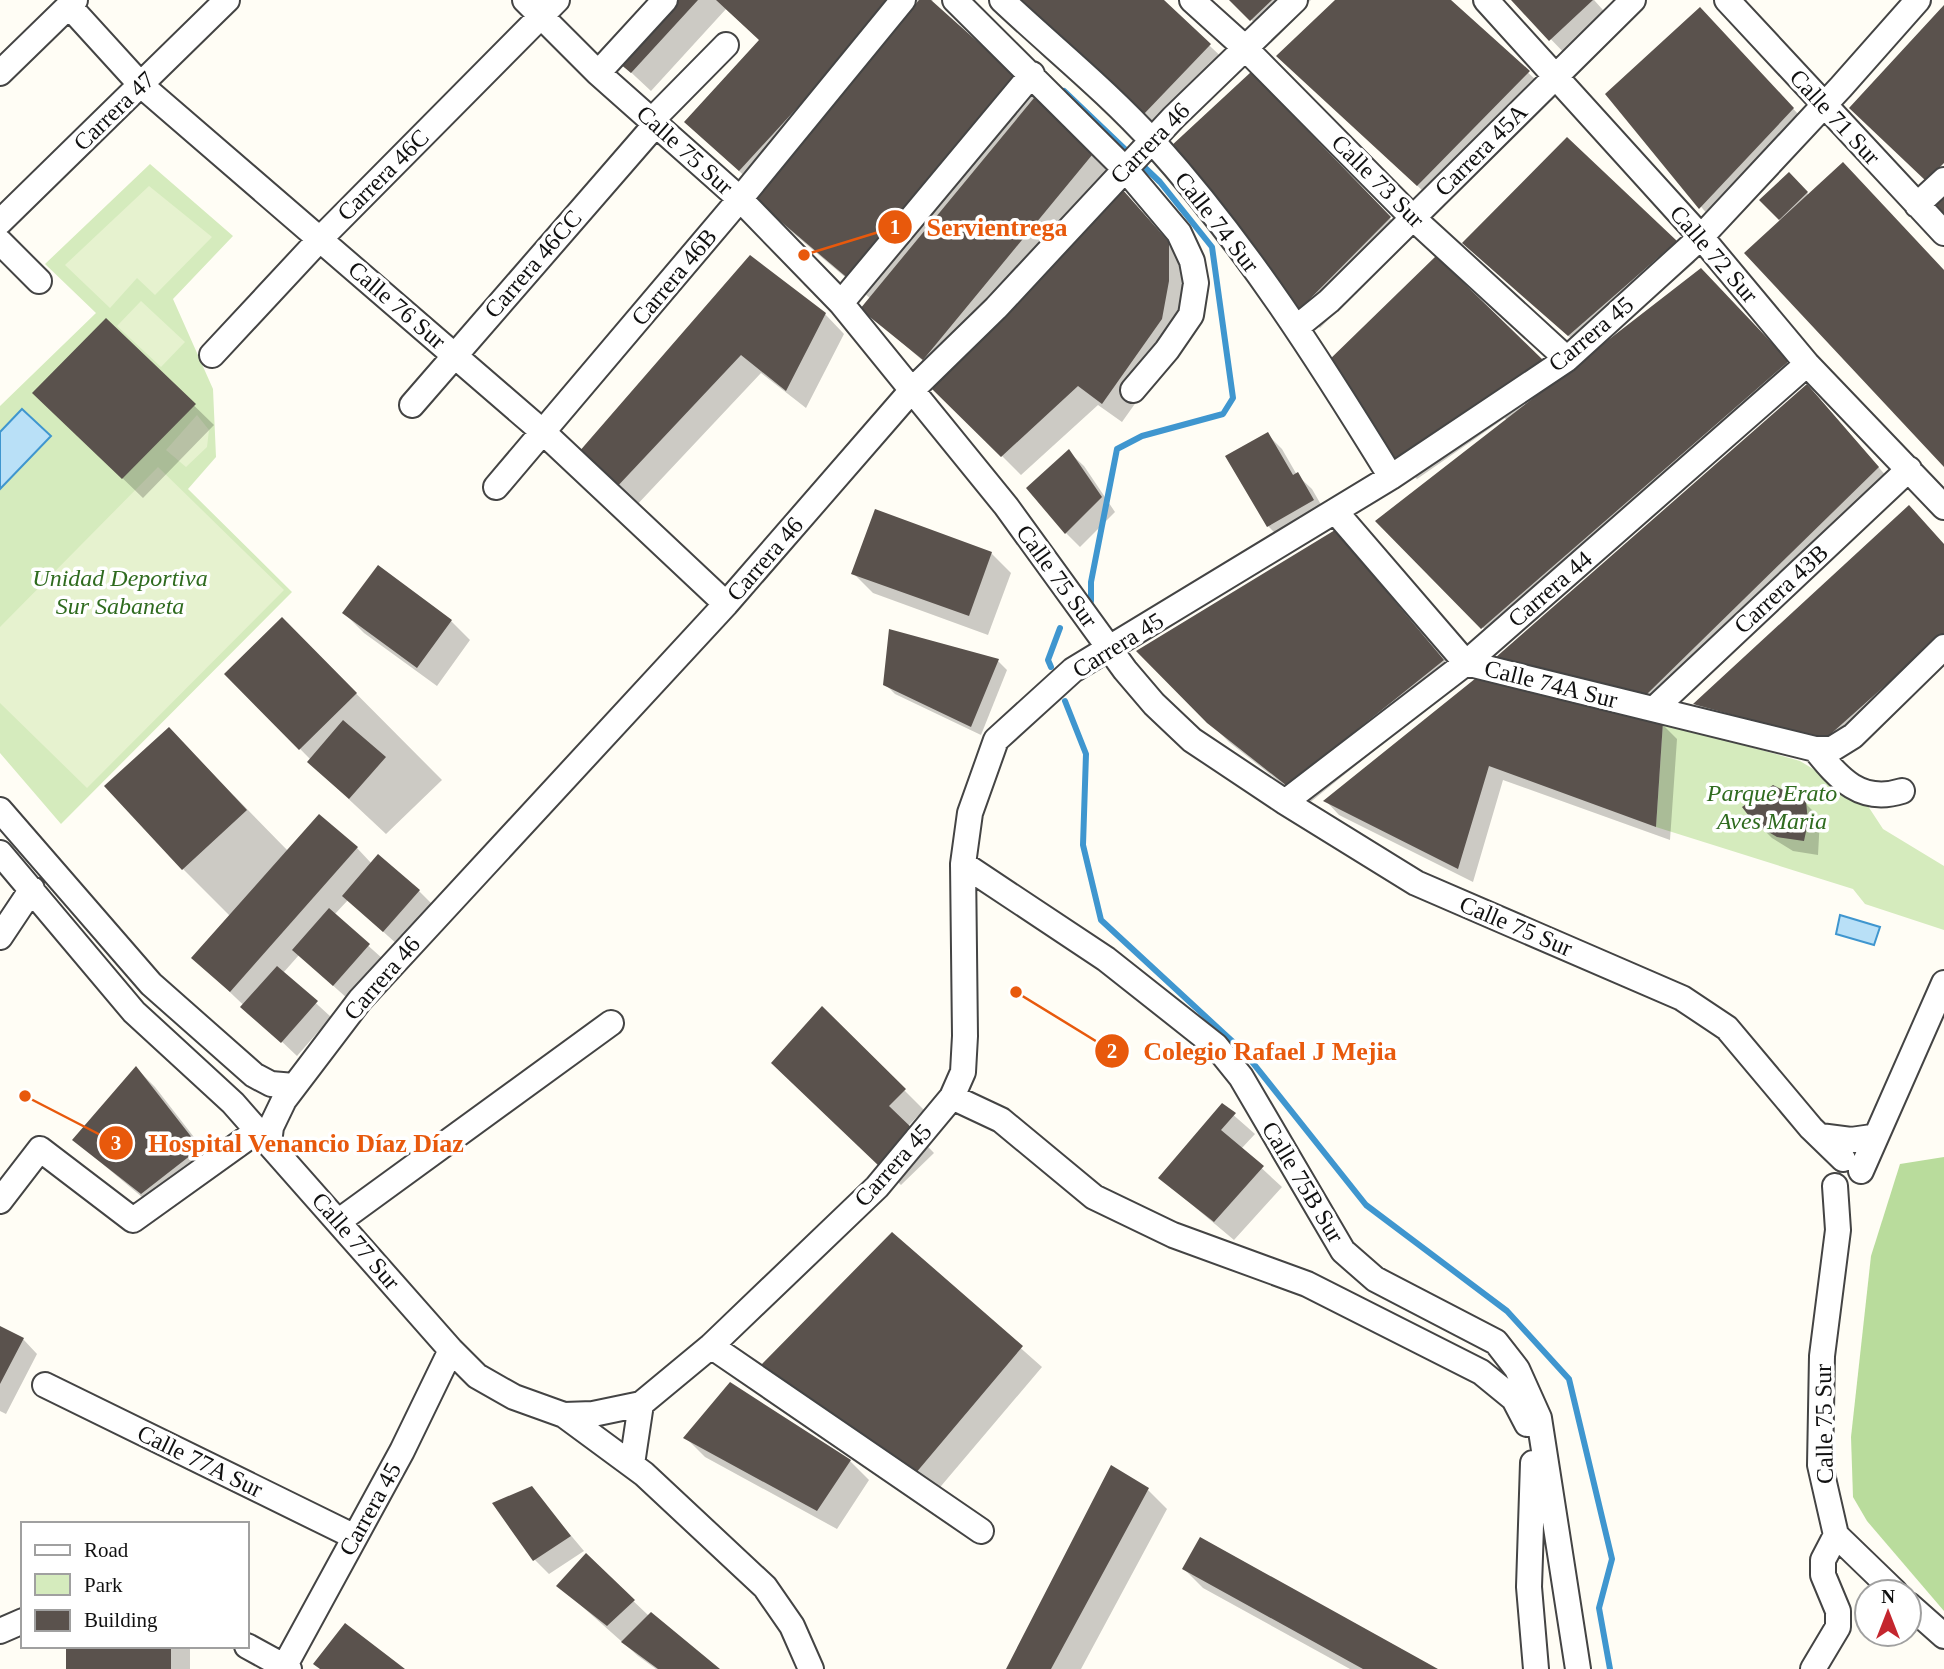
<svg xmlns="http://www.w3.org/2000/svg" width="1944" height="1669" font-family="Georgia,serif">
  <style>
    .green { fill: #d5ebbd }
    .forest { fill: #b9dc9c }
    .pitch { fill: #e6f2cf }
    .water { fill: #b9e0f7; stroke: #3f96cf; stroke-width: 2 }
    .shadow { fill: #0003 }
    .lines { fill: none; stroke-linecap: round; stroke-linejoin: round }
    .stream { stroke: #3f96cf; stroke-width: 6 }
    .building { fill: #5a524d }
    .minor-casing { stroke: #444; stroke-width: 28 }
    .minor { stroke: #fff; stroke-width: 24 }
    .labels { text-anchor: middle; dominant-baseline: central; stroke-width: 7; stroke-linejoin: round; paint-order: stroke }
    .street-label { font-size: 24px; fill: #111; stroke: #fff }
    .park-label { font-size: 24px; font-style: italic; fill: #2f6b1f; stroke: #fff }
    .leader { fill: none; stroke: #e8590c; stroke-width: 2.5 }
    .callout-dot { fill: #e8590c; stroke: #fff; stroke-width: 2.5 }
    .mark-label { font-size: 21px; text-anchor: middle; font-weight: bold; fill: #fff }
    .callout-label { font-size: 26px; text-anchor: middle; font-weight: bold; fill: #e8590c; stroke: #fff; stroke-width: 7; stroke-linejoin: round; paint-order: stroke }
  </style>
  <rect width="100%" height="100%" fill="#fffdf5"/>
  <path class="green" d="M150,164L233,236L173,299L213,389L216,457L188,489L292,592L61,824L0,753V406L96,313L45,264Z
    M1663,722L1800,761L1864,800L1883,829L1944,866V930L1865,904L1853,889L1656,827Z"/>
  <path class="forest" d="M1944,1157V1611L1867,1521L1853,1497L1851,1437L1871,1256L1900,1164Z"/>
  <path class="pitch" d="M149,186L212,237L155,295L137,278L110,308L65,265Z
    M141,301L185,342L161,367L117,326Z
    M197,415L209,430L207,447L186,467L166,450Z
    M158,467L284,590L87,788L0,703V627Z"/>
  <path class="water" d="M22,409L51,436L0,489V432Z
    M1840,915L1880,927L1874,945L1836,934Z"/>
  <path class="shadow" d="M679,0H933L931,2L1016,78L1036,98L1034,100L1115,170L1122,191L1188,263L1181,339L1122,422L1098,405L1021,475L935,389L944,379L863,309L871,299L774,217L755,197L761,191L706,141L761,41L726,9L651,91L621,63Z
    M1021,0H1161L1229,64L1163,133Z
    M1231,0H1311L1271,39Z
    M1338,0H1449L1548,91L1437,204L1298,75Z
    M1513,0H1594L1612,20L1570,59Z
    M1719,29L1812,129L1719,228L1607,95Z
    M1270,94L1409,238L1320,328L1301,309Z
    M1567,139L1695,262L1590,353L1592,355L1710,280L1797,372L1492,637L1378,521L1507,421L1505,418L1417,479L1397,460L1436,258L1560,380L1591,356L1464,243Z
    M1789,174L1809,195L1944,271V465L1782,221L1762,200Z
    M751,258L825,314L844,334L806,408L761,373L634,508L580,453Z
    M106,320L214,425L143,498L54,412Z
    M1817,396L1887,477L1656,703L1506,667Z
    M1267,434L1282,449L1297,475L1312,489L1327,515L1282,540L1268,526Z
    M1069,452L1084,466L1115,512L1080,547L1066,533Z
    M1335,532L1462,680L1308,804L1229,742L1139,652Z
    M1944,545V650L1834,749L1704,713L1695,704Z
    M991,553L1011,573L988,635L873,593L853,573Z
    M344,613L451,621L470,640L437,686L364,633Z
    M282,619L442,780L386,834L309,762L311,760L226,674Z
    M998,661L1007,670L981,735L895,694L885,684Z
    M1662,724L1677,739L1670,840L1503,780L1473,882L1339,815L1326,801Z
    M169,729L288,851L357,848L372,864L419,891L433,905L398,945L348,900L334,915L383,959L348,999L299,955L283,973L331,1017L297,1056L194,958L231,917L183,869Z
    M1805,803L1820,818L1818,855L1793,851L1772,838L1757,823Z
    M822,1008L924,1110L908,1126L934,1153L901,1185L793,1082Z
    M136,1068L155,1087L218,1168L161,1213L74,1140Z
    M1222,1105L1255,1134L1241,1149L1282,1187L1234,1240L1160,1178Z
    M892,1235L1042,1367L936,1492L782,1385Z
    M0,1328L23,1339L37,1354L6,1414L0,1411Z
    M686,1438L850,1461L869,1480L837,1529L705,1457Z
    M531,1488L584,1551L549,1574L535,1560Z
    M1148,1490L1167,1509L1081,1669H1008Z
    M586,1556L649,1616L718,1669H656L638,1656L559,1586Z
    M1184,1569L1435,1669H1350L1203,1588Z
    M68,1646H190V1669H68Z"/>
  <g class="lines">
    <path class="stream" d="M1064,91L1132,156
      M1091,601V582L1117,449L1142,436L1223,414L1233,398L1212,247L1160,182L1140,163
      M1051,667L1048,660L1060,628
      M1065,701L1086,754L1083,845L1101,920L1245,1053L1366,1205L1507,1311L1569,1379L1612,1559L1599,1608L1610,1669"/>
  </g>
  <path class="building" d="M676,0H698L631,73L619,63Z
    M716,0H896L739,171L684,122L759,40Z
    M919,0H931L1017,77L851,281L753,198Z
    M1019,0H1164L1211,44L1143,115Z
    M1229,0H1272L1250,21Z
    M1335,0H1451L1530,71L1417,186L1276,56Z
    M1511,0H1593L1549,41Z
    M1944,5V163L1926,181L1849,108Z
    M1700,7L1794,108L1699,209L1605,94Z
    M1251,72L1391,217L1299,310L1170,147Z
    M1034,98L1097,149L923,360L860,309Z
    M1567,137L1677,241L1568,336L1462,243Z
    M1843,162L1944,270V467L1744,253Z
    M1789,172L1808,192L1779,220L1759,200Z
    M1122,189L1169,242V281L1162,319L1102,404L1078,386L1001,457L932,389Z
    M1944,194V214L1934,203Z
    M750,255L826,313L786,391L741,355L614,490L578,453Z
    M1436,256L1543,360L1396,461L1326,363Z
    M1701,268L1789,361L1481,629L1375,521Z
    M106,318L196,404L122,479L32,393Z
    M1807,384L1879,467L1647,694L1495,658Z
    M1268,432L1293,475L1298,472L1314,500L1267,527L1225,456Z
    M1069,449L1102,497L1065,534L1026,488Z
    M1909,505L1944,544V633L1824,740L1693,704Z
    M875,509L992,552L969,616L851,574Z
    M1335,530L1444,660L1287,786L1207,723L1136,651Z
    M378,565L452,620L417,668L342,613Z
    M282,617L357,693L299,750L224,674Z
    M889,629L999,659L971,727L883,685Z
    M1476,678L1663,722L1656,827L1489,766L1458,869L1323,801Z
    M343,720L386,757L349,799L307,762Z
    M169,727L247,810L182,870L104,786Z
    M1773,785L1806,801L1808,822L1804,841L1777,837L1755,824L1742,807Z
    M319,814L358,847L230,992L191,958Z
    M378,854L420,890L383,932L342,896Z
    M329,908L370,944L333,986L292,950Z
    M277,966L318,1001L281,1043L240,1007Z
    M822,1006L906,1089L889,1106L916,1132L880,1167L771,1063Z
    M136,1066L200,1148L141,1194L72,1140Z
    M1222,1103L1236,1113L1221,1130L1264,1166L1214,1222L1158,1178Z
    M892,1232L1023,1346L915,1474L760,1366Z
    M0,1326L24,1338L0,1384Z
    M730,1382L851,1460L817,1511L683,1438Z
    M1111,1465L1149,1488L1051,1669H1006Z
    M532,1486L571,1536L533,1561L492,1503Z
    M1200,1537L1438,1669H1363L1182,1569Z
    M586,1553L635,1600L607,1626L556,1586Z
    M651,1612L720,1669H658L621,1642Z
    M345,1623L405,1669H320L313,1664Z
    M66,1646H171V1669H66Z"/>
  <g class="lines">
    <g class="minor-casing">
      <path id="minor" d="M525,0L598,73L740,199L841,303L1006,506L1125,670L1154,704L1192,740L1285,802L1416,883L1682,998L1727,1028L1811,1128L1843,1159
        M955,0L1125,169L1179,233L1192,261L1196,283L1191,315L1167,350L1133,390
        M1002,0C1052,47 1108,92 1154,143C1246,245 1319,360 1391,477
        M1192,0L1243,46L1413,218L1567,359
        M1486,0L1701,237L1807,364L1944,507
        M1727,0L1944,233
        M69,6L141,85L543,432L726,604
        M0,73L75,0
        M598,73L665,0
        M652,120L726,45
        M1917,205L1944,180
        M0,222L227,0
        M0,242L39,281
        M841,303L1032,74
        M1297,327L1329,301L1633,0
        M212,355L320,239L557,0
        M412,405L656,124
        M496,487L740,199L903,0
        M1335,511L1466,663L1815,749H1832L1853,736L1944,647
        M1654,709L1909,469
        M1815,749C1839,779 1861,804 1902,791
        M1285,802L1466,663L1807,364
        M0,810L151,984L254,1075L271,1084L294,1086
        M0,853L134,1012L233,1103L451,1350L477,1376L514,1397L564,1415L644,1474L765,1587L792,1626L811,1669
        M963,864L1106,959L1216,1046L1241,1077L1343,1251L1375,1279L1496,1342L1517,1369L1539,1418L1578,1669
        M0,937L32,889
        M952,1097L1001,1120L1094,1197L1173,1235L1307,1284L1481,1372L1514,1399L1527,1424
        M1820,1136L1851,1140L1872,1137
        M269,1143L271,1127L284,1100L360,1000L726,604L912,390L996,308L1173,118L1295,0
        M1861,1171L1944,983
        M1835,1186L1838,1230L1822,1356L1820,1465L1836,1535L1895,1592
        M0,1201L40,1149L133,1220L257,1131
        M339,1221L611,1023
        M711,1346L981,1531
        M45,1385L355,1537
        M564,1415L593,1414L641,1404L711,1346L877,1187L952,1097L963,1072L965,1036L963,864L970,813L996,740L1073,670L1391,477L1567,359L1701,237L1841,87L1918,0
        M1533,1463L1529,1587L1536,1669
        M632,1464L641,1404
        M1909,1605L1944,1636
        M0,1631L23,1621
        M247,1646L289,1669
        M283,1669L402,1451L451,1350
        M1813,1669L1838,1627V1611L1823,1575V1560L1836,1535"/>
    </g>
    <use href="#minor" class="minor"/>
  </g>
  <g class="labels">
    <g class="street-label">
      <text transform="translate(114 111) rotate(-44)">Carrera 47</text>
      <text transform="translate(1835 117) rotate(47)">Calle 71 Sur</text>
      <text transform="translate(1150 143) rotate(-46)">Carrera 46</text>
      <text transform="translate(685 150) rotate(42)">Calle 75 Sur</text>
      <text transform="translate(1481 150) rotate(-45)">Carrera 45A</text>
      <text transform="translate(383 175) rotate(-45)">Carrera 46C</text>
      <text transform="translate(1378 181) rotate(45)">Calle 73 Sur</text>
      <text transform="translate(1217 222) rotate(52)">Calle 74 Sur</text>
      <text transform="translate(1714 254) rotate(49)">Calle 72 Sur</text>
      <text transform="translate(533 264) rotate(-49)">Carrera 46CC</text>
      <text transform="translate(674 277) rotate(-50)">Carrera 46B</text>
      <text transform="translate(397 305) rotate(41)">Calle 76 Sur</text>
      <text transform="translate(1591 334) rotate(-40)">Carrera 45</text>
      <text transform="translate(765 559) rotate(-49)">Carrera 46</text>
      <text transform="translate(1057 576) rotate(54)">Calle 75 Sur</text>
      <text transform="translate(1550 589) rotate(-41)">Carrera 44</text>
      <text transform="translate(1781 589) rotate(-43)">Carrera 43B</text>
      <text transform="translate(1118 645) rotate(-32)">Carrera 45</text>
      <text transform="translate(1551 684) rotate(14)">Calle 74A Sur</text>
      <text transform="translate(1516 926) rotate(23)">Calle 75 Sur</text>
      <text transform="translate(382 978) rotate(-49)">Carrera 46</text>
      <text transform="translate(893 1165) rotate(-48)">Carrera 45</text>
      <text transform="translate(1303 1182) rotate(59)">Calle 75B Sur</text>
      <text transform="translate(356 1241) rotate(49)">Calle 77 Sur</text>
      <text transform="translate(1824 1424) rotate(-91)">Calle 75 Sur</text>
      <text transform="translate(200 1461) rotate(26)">Calle 77A Sur</text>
      <text transform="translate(370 1509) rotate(-61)">Carrera 45</text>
    </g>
    <g class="park-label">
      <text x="120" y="578">Unidad Deportiva<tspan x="120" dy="28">Sur Sabaneta</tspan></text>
      <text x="1772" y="793">Parque Erato<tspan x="1772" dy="28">Aves Maria</tspan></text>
    </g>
  </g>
  <path class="leader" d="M804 255L895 227M1016 992L1112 1051M25 1096L116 1143"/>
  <g class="callout-dot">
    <circle cx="804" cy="255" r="7"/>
    <circle cx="1016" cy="992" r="7"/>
    <circle cx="25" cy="1096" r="7"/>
    <circle cx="895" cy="227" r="18"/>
    <circle cx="1112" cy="1051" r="18"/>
    <circle cx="116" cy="1143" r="18"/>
  </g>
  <g class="mark-label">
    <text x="895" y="234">1</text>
    <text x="1112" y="1058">2</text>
    <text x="116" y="1150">3</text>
  </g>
  <g class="callout-label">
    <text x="997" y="236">Servientrega</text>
    <text x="1270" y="1060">Colegio Rafael J Mejia</text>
    <text x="306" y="1152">Hospital Venancio Díaz Díaz</text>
  </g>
  <rect x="21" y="1522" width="228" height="126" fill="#ffffff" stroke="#a0a0a0" stroke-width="2"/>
  <rect x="35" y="1545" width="35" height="10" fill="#ffffff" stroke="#a0a0a0" stroke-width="2"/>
  <text x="84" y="1557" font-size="21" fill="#111111">Road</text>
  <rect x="35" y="1574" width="35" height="21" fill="#d5ebbd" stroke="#a0a0a0" stroke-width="2"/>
  <text x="84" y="1592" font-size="21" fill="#111111">Park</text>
  <rect x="35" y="1610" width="35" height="21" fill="#5a524d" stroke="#a0a0a0" stroke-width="2"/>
  <text x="84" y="1627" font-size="21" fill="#111111">Building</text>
  <g transform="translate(1888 1613)"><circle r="33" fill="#ffffff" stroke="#a0a0a0" stroke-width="2"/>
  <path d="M0-5L12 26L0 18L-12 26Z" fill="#c4262e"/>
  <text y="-10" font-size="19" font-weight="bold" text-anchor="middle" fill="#111111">N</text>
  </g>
</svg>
